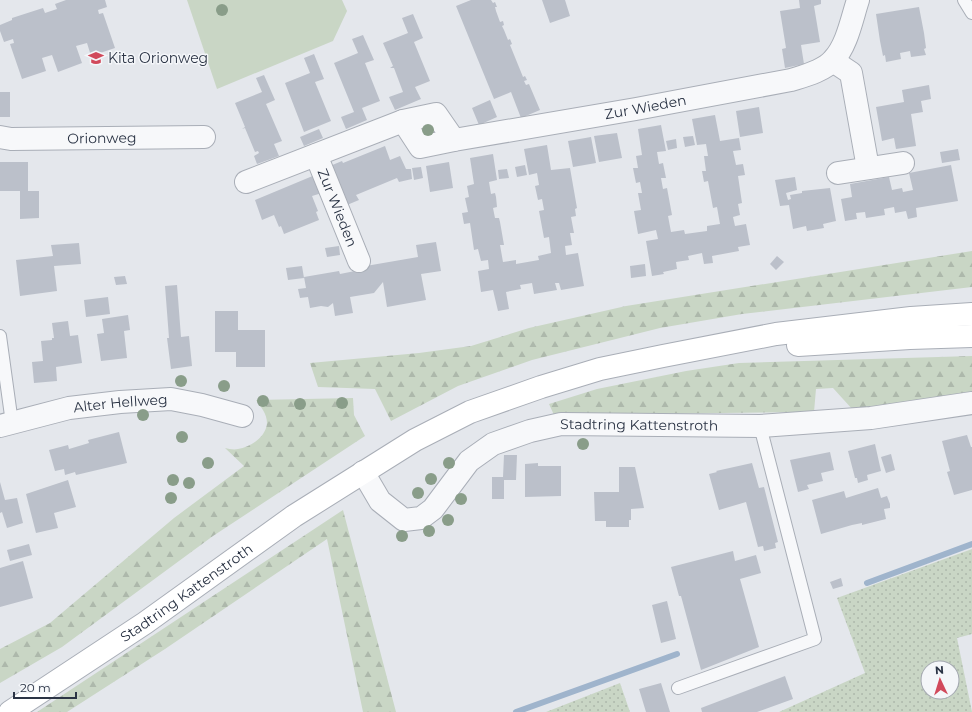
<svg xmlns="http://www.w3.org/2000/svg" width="972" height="712" font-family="Montserrat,sans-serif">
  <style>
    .grass { fill: url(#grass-dots); fill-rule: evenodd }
    .forest { fill: url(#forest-firs) }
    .park { fill: #c9d6c5 }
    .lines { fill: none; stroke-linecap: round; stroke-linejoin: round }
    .stream { stroke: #9fb4cc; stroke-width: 6 }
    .building { fill: #bbc0ca }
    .service-casing { stroke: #a9aeb7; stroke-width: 14 }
    .minor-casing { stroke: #a9aeb7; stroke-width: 24 }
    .secondary-casing { stroke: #a9aeb7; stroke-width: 24 }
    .service { stroke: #f7f8fa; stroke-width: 12 }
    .minor { stroke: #f7f8fa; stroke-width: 22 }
    .secondary { stroke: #fff; stroke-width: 22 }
    .tree { fill: #899d89 }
    .labels { text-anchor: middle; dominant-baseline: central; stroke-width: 3; stroke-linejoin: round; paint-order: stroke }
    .poi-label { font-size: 14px; fill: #2b3445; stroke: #f4f6f9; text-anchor: start }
    .street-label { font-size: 14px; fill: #2b3445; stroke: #f4f6f9 }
  </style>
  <defs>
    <pattern id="grass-dots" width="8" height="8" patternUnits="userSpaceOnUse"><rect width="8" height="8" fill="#c9d6c5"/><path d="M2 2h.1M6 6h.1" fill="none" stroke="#adb8ab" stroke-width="1.8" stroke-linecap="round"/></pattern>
    <pattern id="forest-firs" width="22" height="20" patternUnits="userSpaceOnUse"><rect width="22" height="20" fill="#c9d6c5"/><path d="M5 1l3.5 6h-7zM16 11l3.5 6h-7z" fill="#adb8ab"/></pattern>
  </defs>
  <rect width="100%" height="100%" fill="#e4e7ec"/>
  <path class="grass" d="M972,549V634L957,638L972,712H779L865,673L837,598ZM928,668H952V692H928Z
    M620,683L630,712H546Z"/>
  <path class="forest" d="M972,251V287L742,314L660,328L532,360L458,386L391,421L375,389L318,387L310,363L419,353L471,346L529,328L626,306Z
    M972,356V395L853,410L833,388L816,389L814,412L554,415L549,404L597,389L686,371L739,363Z
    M353,398L354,415L365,436L213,536L62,647L0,683V649L50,623L174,518L244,466L225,448C229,449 234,450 238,449C251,447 266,437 267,423C267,414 261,407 256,400Z
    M343,510L396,712H363L327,539L165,649L67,712H37Z"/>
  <path class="park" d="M187,0H342L347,11L333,41L217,89Z"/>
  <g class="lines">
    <path class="stream" d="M867,583L972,544
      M516,712L677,654"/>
  </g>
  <path class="building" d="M66,0H105L107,7L98,10L99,14L103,13L115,48L91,56L87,43L76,46L82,63L58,72L52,55L42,58L46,71L22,79L10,44L14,43L13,39L4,42L0,31V25L12,20V18L43,8L45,13L57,9L55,4Z
    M471,0H491L493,3L495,2L497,7H495L496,11L500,22L503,21L504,25L502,26L504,30L508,40L510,39L512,44L510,45L523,77L525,76L527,80L524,81L526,85L529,84L540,110L521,118L511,92L494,99L456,6Z
    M542,0H565L570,16L550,23Z
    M799,0H821V4L814,6L820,42L801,45L804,64L785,68L782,49L786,48L780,11L800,8Z
    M919,7L924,33L926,48L924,49L926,55L911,57L910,51L900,53L901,59L886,62L885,55L883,56L880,41L876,14Z
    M413,14L423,38L414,42L430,81L415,87L421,99L395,110L389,97L403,92L394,68H390L393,66L383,43L408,33L402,18Z
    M363,35L374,60L365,63L380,101L362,108L367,120L346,129L341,117L354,112L334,63L358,53L352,39Z
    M314,54L324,79L315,82L331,121L304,132L285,83L310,73L304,58Z
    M264,75L275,100L266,104L282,141L274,144L279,156L257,164L254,156L259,153L258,151L255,152L245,128L242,129L245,127L235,103L262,92L256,78Z
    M929,85L931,99L921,101L923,112L911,114L916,146L896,149L894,138L882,141L876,107L904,102L902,90Z
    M0,92H10V117H0Z
    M490,100L497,117L479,125L472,108Z
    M759,107L763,133L740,137L736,111Z
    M715,115L720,141L739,138L741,150L733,151L736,165L743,164L745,175L738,176L742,203L738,204L740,215L733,217L735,226L746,224L750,245L738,247L739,251L712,256L713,263L704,264L702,253L688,256L689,260L676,262L677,269L663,272L664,274L652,276L646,241L658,239L656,230L638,234L634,211L641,210L638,193H642L640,182L636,183L633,168H638L636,156L642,155L638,129L661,125L666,151L657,152L659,164L663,163L666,178H661L663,189L667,188L672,215L668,216L671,232L684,230L685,234L707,231V226L720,224L717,207L713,208L708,181L704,182L702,171H706L704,156H708L706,144L697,145L692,119Z
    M319,129L323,138L304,146L300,137Z
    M617,133L622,158L599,162L594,136Z
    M693,136L695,145L685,147L683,137Z
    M591,137L596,163L573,167L568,141Z
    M676,139L677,148L668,150L666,141Z
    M547,145L551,170L570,168L577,208L575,209L576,216L571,217L574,233H570L572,245L565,246L566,255L578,253L584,286L561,290L559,283H555L557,290L534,294L532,283L520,285L521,289L506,292L509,309L498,311L493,290L481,292L478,271L489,269L488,260L481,261L478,249L474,250L470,223L464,224L462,213L468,212L465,198L469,197L467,186L474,184L470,158L493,154L497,180L489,182L491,194L495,193L496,197L497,207L493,208L495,218H499L500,222L504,245H500L503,262L516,260V264L539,260L538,256L551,253L549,237L544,238L539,211L544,210L542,199L538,200L535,186L539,185L537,173L529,175L524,149Z
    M385,146L390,160L400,156L406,169H411L412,179L399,182L397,178L356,195L359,200L347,205L330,166L342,161L343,163Z
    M958,149L960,160L942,163L940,152Z
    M0,162H28V191H39V218L20,219V191H0Z
    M449,162L453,188L430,192L426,166Z
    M525,165L527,175L517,177L515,167Z
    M951,165L958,201L916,208L917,217L908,219L906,211L895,213L894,207L884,209L885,215L866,218L865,212L856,213L857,219L845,221L841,199L852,197L850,184L889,177L892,190L902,188L903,192L913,190L909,173Z
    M421,167L423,178L414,180L412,168Z
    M507,169L509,178L499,179L498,170Z
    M315,175L322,193L312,196L318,211L316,212L319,220L284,234L281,226L279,227L274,215L262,220L255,200Z
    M795,177L797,190L786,193L788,200L791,199L790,195L802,193V191L830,188L836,221L823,224L824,228L807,231L806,226L793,229L789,205L780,206L775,180Z
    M436,242L441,271L421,274L426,300L387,307L383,282L374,293L350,297L353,313L335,316L333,303L328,307L321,306L310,308L308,297L300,298L298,289L306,288L304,277L339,271L340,274L360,270V267L418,257L416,245Z
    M79,243L81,264L54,266L57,291L20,296L16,260L53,256L51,245Z
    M339,246L340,255L327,257L325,248Z
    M777,256L784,262L776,270L770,264Z
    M645,264L646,276L631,278L630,266Z
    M302,266L304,278L288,280L286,268Z
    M125,276L127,284L116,285L114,277Z
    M177,285L181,337L189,336L192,366L171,369L167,338H169L165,286Z
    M108,297L110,314L86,317L84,300Z
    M215,311H238V330H265V367H236V352H215Z
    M128,315L130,330L124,331L127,358L101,361L97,334L104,333L102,319Z
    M68,321L70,336L78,335L82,363L56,367L57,381L34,383L32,362L43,361L41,341L52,340V338H54L52,323Z
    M119,432L127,463L76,475L75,472L65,475L64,469L55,471L49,450L68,445L69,449L89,443L88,440Z
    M967,435L971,447H972V490L954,495L947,472L950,471L942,441Z
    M875,444L881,471L867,475L868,480L858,483L857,478H855L848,451Z
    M830,452L834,470L821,473L823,481L807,485L809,489L798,492L790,460Z
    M891,454L895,470L886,473L881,457Z
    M504,455H517L516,480H504V499H492V477H503Z
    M538,463V466H561V496L525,497V464Z
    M752,463L759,488L764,487L778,542L775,543L776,548L764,551L763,546L758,547L746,502L719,510L709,474L717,472L716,471Z
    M619,467H635L644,508L631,509V520H629V527H606V521H595L594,492H619Z
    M68,480L76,507L54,513L58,528L36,533L26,494Z
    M0,482L5,500L17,498L23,523L7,528L2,512L0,513Z
    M878,488L881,498L887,496L890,504V508L884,509L886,519L862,525V523L852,525L821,534L812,500L844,491L846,498Z
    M29,544L32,555L10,561L7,550Z
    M733,551L735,561L756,555L761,573L740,579L759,647L701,670L681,596H679L671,567Z
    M23,561L33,598L0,607V568Z
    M841,578L843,586L833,589L830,582Z
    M667,601L676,639L661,643L652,605Z
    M785,676L793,699L757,712H702L701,708Z
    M661,683L670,712H646L639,689Z"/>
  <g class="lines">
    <g class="service-casing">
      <path id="service" d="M964,0L972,13
        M0,336L12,423
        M678,688L815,639L760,426"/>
    </g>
    <g class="minor-casing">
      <g id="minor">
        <path d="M833,61L851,73L868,168"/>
        <path id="s1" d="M403,121L420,147L454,140L636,109L791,80C804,76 824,71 833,60C847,46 852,18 858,0"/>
        <path id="s2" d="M0,137L11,139L204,137"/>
        <path id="s3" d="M316,155L359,261"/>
        <path d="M838,173L903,163"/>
        <path d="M246,182L403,121L436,114L454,140"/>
        <path id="s4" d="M0,426L69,408L120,402L171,399L202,405L242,416"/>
        <path id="s5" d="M363,472L380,501L404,520L421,518L433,509L469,461L493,444L530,431L561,424L760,426L871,418L972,403"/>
      </g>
    </g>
    <g class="secondary-casing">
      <g id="secondary">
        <path d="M798,345L910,338L972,336"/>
        <path id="s6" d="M10,712L145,623L294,516L415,440L470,412L541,387L600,369L663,356L776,334L911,318L972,314"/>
      </g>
    </g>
    <use href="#service" class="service"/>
    <use href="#minor" class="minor"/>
    <use href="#secondary" class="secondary"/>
  </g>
  <g class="tree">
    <circle cx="222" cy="10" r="6"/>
    <circle cx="428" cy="130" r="6"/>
    <circle cx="181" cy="381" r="6"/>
    <circle cx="224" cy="386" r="6"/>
    <circle cx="263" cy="401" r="6"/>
    <circle cx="342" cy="403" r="6"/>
    <circle cx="300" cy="404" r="6"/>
    <circle cx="143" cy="415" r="6"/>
    <circle cx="182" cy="437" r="6"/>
    <circle cx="583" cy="444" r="6"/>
    <circle cx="208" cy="463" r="6"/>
    <circle cx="449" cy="463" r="6"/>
    <circle cx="431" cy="479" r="6"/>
    <circle cx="173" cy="480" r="6"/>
    <circle cx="189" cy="483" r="6"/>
    <circle cx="418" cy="493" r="6"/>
    <circle cx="171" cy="498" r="6"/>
    <circle cx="461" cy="499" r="6"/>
    <circle cx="448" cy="520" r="6"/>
    <circle cx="429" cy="531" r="6"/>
    <circle cx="402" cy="536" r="6"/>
  </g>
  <defs>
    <g id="school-bare" transform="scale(1.2)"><path d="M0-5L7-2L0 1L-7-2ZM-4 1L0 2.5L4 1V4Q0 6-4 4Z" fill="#d1495b" stroke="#f4f6f9" stroke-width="2.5" paint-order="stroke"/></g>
  </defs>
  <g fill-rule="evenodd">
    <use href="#school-bare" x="96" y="58"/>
  </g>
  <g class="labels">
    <g class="poi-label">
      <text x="108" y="58">Kita Orionweg</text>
    </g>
    <g class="street-label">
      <text stroke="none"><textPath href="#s1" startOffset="260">Zur Wieden</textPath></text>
      <text stroke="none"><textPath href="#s2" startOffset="102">Orionweg</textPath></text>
      <text stroke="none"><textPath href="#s3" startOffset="57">Zur Wieden</textPath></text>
      <text stroke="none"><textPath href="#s4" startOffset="123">Alter Hellweg</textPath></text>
      <text stroke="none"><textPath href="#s5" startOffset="335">Stadtring Kattenstroth</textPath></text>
      <text stroke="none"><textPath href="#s6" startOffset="213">Stadtring Kattenstroth</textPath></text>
    </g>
  </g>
  <g transform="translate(940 680) rotate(356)"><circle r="19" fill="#f4f6f9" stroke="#a4a8b1"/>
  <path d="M0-3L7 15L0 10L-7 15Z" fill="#d1495b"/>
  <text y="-6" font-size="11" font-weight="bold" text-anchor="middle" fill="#2b3445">N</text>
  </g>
  <path d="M14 692v6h62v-6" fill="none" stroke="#2b3445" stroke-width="2"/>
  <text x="20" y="692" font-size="12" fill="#2b3445" stroke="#f4f6f9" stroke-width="3" paint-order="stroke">20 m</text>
</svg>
